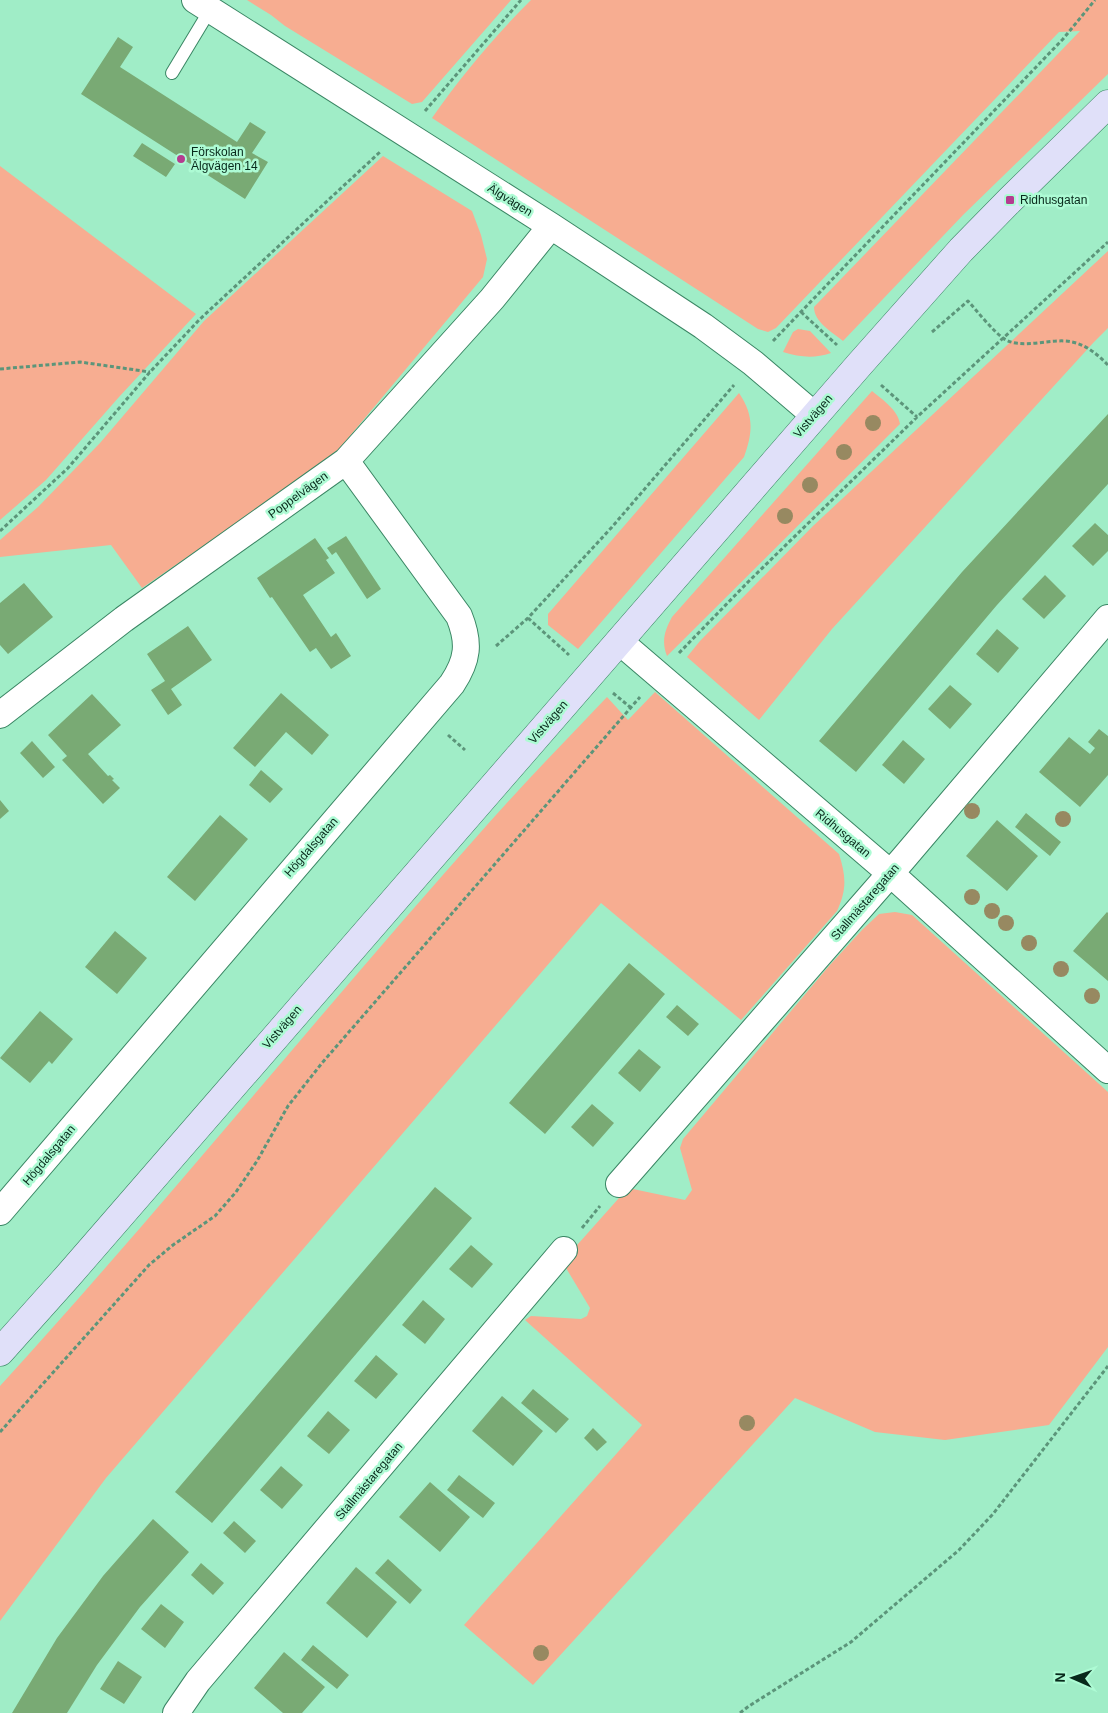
<svg xmlns="http://www.w3.org/2000/svg" width="1108" height="1713" font-family="Helvetica,sans-serif">
  <style>
    .green { fill: #f7ad91 }
    .building { fill: #79aa74 }
    .lines { fill: none; stroke-linecap: round; stroke-linejoin: round }
    .lane-casing { stroke: #3a8664; stroke-width: 14 }
    .street-casing { stroke: #3a8664; stroke-width: 28 }
    .secondary-casing { stroke: #3a8664; stroke-width: 29 }
    .path { stroke: #5c957a; stroke-width: 3; stroke-dasharray: 4 2.5; stroke-linecap: butt }
    .lane { stroke: #fff; stroke-width: 12 }
    .street { stroke: #fff; stroke-width: 26 }
    .secondary { stroke: #e0e0f9; stroke-width: 28 }
    .tree { fill: #978961 }
    .poi-dot { fill: #b53c90; stroke: #adfbd4; stroke-width: 2 }
    .labels { text-anchor: middle; dominant-baseline: central; stroke-width: 5; stroke-linejoin: round; paint-order: stroke }
    .poi-label { font-size: 12px; fill: #08291b; stroke: #adfbd4; text-anchor: start }
    .street-label { font-size: 12px; fill: #08291b; stroke: #adfbd4 }
  </style>
  <rect width="100%" height="100%" fill="#a0edc7"/>
  <path class="green" d="M247,0H511L422,102L412,104L285,26L271,15Z
    M531,0H1108V74L963,215L843,341C832,332 814,322 814,307L1080,31L1059,32L776,328L768,332L758,329L432,118C461,76 494,37 531,0Z
    M383,156L472,211L481,235L487,259L483,277L339,449L297,482L142,588L111,545L0,557V540L38,507L100,443L204,321Z
    M0,166L196,314L119,397L46,480L0,520Z
    M1108,251V328L1094,342L832,629L759,720L687,657L700,641L813,526Z
    M798,329L810,331L831,353C813,359 800,357 783,352L793,332Z
    M872,391C883,400 898,410 900,424L667,656C661,641 665,630 672,617Z
    M739,393C754,415 753,432 744,457L578,649L548,625V614Z
    M655,692L839,854C846,876 847,890 837,911L741,1020L601,903L106,1478L0,1621V1386C167,1203 322,1010 487,825C526,781 567,739 607,697L628,720Z
    M895,912L912,915L1108,1092V1347L1049,1425L945,1440L875,1432L795,1398L533,1685L464,1625L642,1425L525,1320L531,1316L581,1319L587,1316L590,1308L566,1268L565,1260L570,1253L627,1189H633L685,1200L692,1190L680,1148L683,1139L829,966L862,930L879,914Z"/>
  <path class="building" d="M118,37L133,47L120,67L237,142L250,122L266,132L252,153L268,162L245,199L81,94Z
    M142,143L175,164L166,177L133,156Z
    M1108,414V484L997,605L856,772L819,741L962,572Z
    M1095,523L1108,535V551L1093,566L1072,546Z
    M346,536L381,589L367,599L336,552L332,555L327,548Z
    M315,538L329,558L326,560L335,573L303,595L331,637L336,633L351,656L331,669L316,648L310,652L272,597L270,598L257,578Z
    M1045,575L1066,596L1044,619L1022,599Z
    M24,583L53,617L8,654L0,645V603Z
    M188,626L212,660L171,689L182,705L168,715L151,690L165,681L147,654Z
    M997,629L1019,648L998,673L976,654Z
    M950,685L972,704L950,729L928,709Z
    M281,693L329,735L312,755L286,732L255,767L233,748Z
    M92,694L121,725L88,754L108,776L110,775L114,779L112,780L120,788L103,804L62,760L67,756L48,735Z
    M1099,729L1108,736V775L1080,807L1039,772L1069,737L1090,754L1095,748L1088,742Z
    M903,740L925,759L904,784L882,765Z
    M32,741L55,767L43,778L20,753Z
    M261,770L283,789L270,803L249,785Z
    M0,800L9,811L0,819Z
    M1026,813L1061,842L1050,856L1015,827Z
    M220,815L248,839L195,901L167,877Z
    M997,820L1038,856L1007,891L966,856Z
    M1107,912L1108,913V981L1073,951Z
    M115,931L147,958L117,994L85,967Z
    M629,963L665,994L545,1134L509,1103Z
    M677,1005L699,1024L688,1036L666,1017Z
    M40,1011L73,1039L52,1064L49,1061L30,1083L0,1058Z
    M639,1049L661,1067L640,1092L618,1073Z
    M592,1104L614,1123L593,1147L571,1127Z
    M435,1187L472,1218L212,1523L175,1492Z
    M471,1245L493,1264L472,1288L449,1269Z
    M423,1300L445,1319L425,1344L402,1325Z
    M376,1355L398,1374L376,1399L354,1381Z
    M533,1389L569,1419L556,1433L521,1403Z
    M502,1396L543,1431L513,1466L472,1431Z
    M328,1411L350,1430L329,1454L307,1436Z
    M593,1428L607,1442L597,1451L584,1438Z
    M281,1466L303,1485L282,1509L260,1490Z
    M459,1475L495,1503L483,1518L447,1490Z
    M430,1482L470,1517L440,1552L399,1517Z
    M153,1519L189,1552L140,1607L97,1665L67,1713H12L57,1638L103,1576Z
    M234,1521L256,1541L245,1553L223,1533Z
    M388,1559L422,1590L410,1604L375,1573Z
    M201,1563L224,1583L213,1595L191,1575Z
    M356,1567L397,1602L367,1638L326,1603Z
    M161,1604L184,1622L165,1648L141,1629Z
    M313,1645L349,1675L337,1689L301,1660Z
    M284,1652L325,1687L302,1713H283L254,1688Z
    M118,1661L142,1677L124,1704L100,1689Z"/>
  <g class="lines">
    <g class="lane-casing">
      <path id="lane" d="M172,73L210,10"/>
    </g>
    <g class="street-casing">
      <path id="street" d="M195,0L551,226L703,326L753,363L814,415
        M619,641L890,873L1108,1070
        M0,715L124,619L346,461L492,299L551,226
        M619,1184L903,859L1108,618
        M0,1212L452,684C468,660 470,643 459,616L346,461
        M176,1713L198,1681L564,1250"/>
    </g>
    <g class="secondary-casing">
      <path id="secondary" d="M0,1352L68,1276L859,365L961,250L1010,200L1108,104"/>
    </g>
    <path class="path" d="M425,111L521,0
      M801,312L837,345
      M932,332L968,301C977,311 993,331 1003,338C1020,351 1053,337 1072,342C1087,345 1098,355 1108,365
      M773,341L1063,39L1095,0
      M0,369L80,362L150,372
      M881,385L917,417
      M0,531L68,468L150,372L200,319L380,152
      M528,618L569,655
      M496,646L528,618L612,527L734,385
      M679,653L749,581L917,417L1108,242
      M613,693L630,707
      M448,735L465,750
      M582,1228L600,1206
      M0,1432L149,1265L173,1245L215,1216L236,1192L257,1161L288,1106L322,1063L640,697
      M740,1713L749,1706L851,1642L959,1550L993,1514L1108,1366"/>
    <use href="#lane" class="lane"/>
    <use href="#street" class="street"/>
    <use href="#secondary" class="secondary"/>
  </g>
  <g class="tree">
    <circle cx="873" cy="423" r="8"/>
    <circle cx="844" cy="452" r="8"/>
    <circle cx="810" cy="485" r="8"/>
    <circle cx="785" cy="516" r="8"/>
    <circle cx="972" cy="811" r="8"/>
    <circle cx="1063" cy="819" r="8"/>
    <circle cx="972" cy="897" r="8"/>
    <circle cx="992" cy="911" r="8"/>
    <circle cx="1006" cy="923" r="8"/>
    <circle cx="1029" cy="943" r="8"/>
    <circle cx="1061" cy="969" r="8"/>
    <circle cx="1092" cy="996" r="8"/>
    <circle cx="747" cy="1423" r="8"/>
    <circle cx="541" cy="1653" r="8"/>
  </g>
  <g class="poi-dot">
    <circle cx="181" cy="159" r="5"/>
    <rect x="1005" y="195" width="10" height="10" rx="2.5"/>
  </g>
  <g class="labels">
    <g class="poi-label">
      <text x="191" y="152">Förskolan<tspan x="191" dy="14">Älgvägen 14</tspan></text>
      <text x="1020" y="200">Ridhusgatan</text>
    </g>
    <g class="street-label">
      <text transform="translate(510 200) rotate(32)">Älgvägen</text>
      <text transform="translate(813 416) rotate(-49)">Vistvägen</text>
      <text transform="translate(298 495) rotate(-36)">Poppelvägen</text>
      <text transform="translate(548 722) rotate(-49)">Vistvägen</text>
      <text transform="translate(843 833) rotate(40)">Ridhusgatan</text>
      <text transform="translate(311 847) rotate(-49)">Högdalsgatan</text>
      <text transform="translate(865 902) rotate(-49)">Stallmästaregatan</text>
      <text transform="translate(282 1027) rotate(-49)">Vistvägen</text>
      <text transform="translate(49 1155) rotate(-50)">Högdalsgatan</text>
      <text transform="translate(369 1481) rotate(-50)">Stallmästaregatan</text>
    </g>
  </g>
  <g transform="translate(1073 1678) rotate(272)" stroke="#adfbd4" stroke-width="4" paint-order="stroke">
  <path d="M0-4L9 19L0 12L-9 19Z" fill="#08291b"/>
  <text y="-8" font-size="14" font-weight="bold" text-anchor="middle" fill="#08291b">N</text>
  </g>
</svg>
